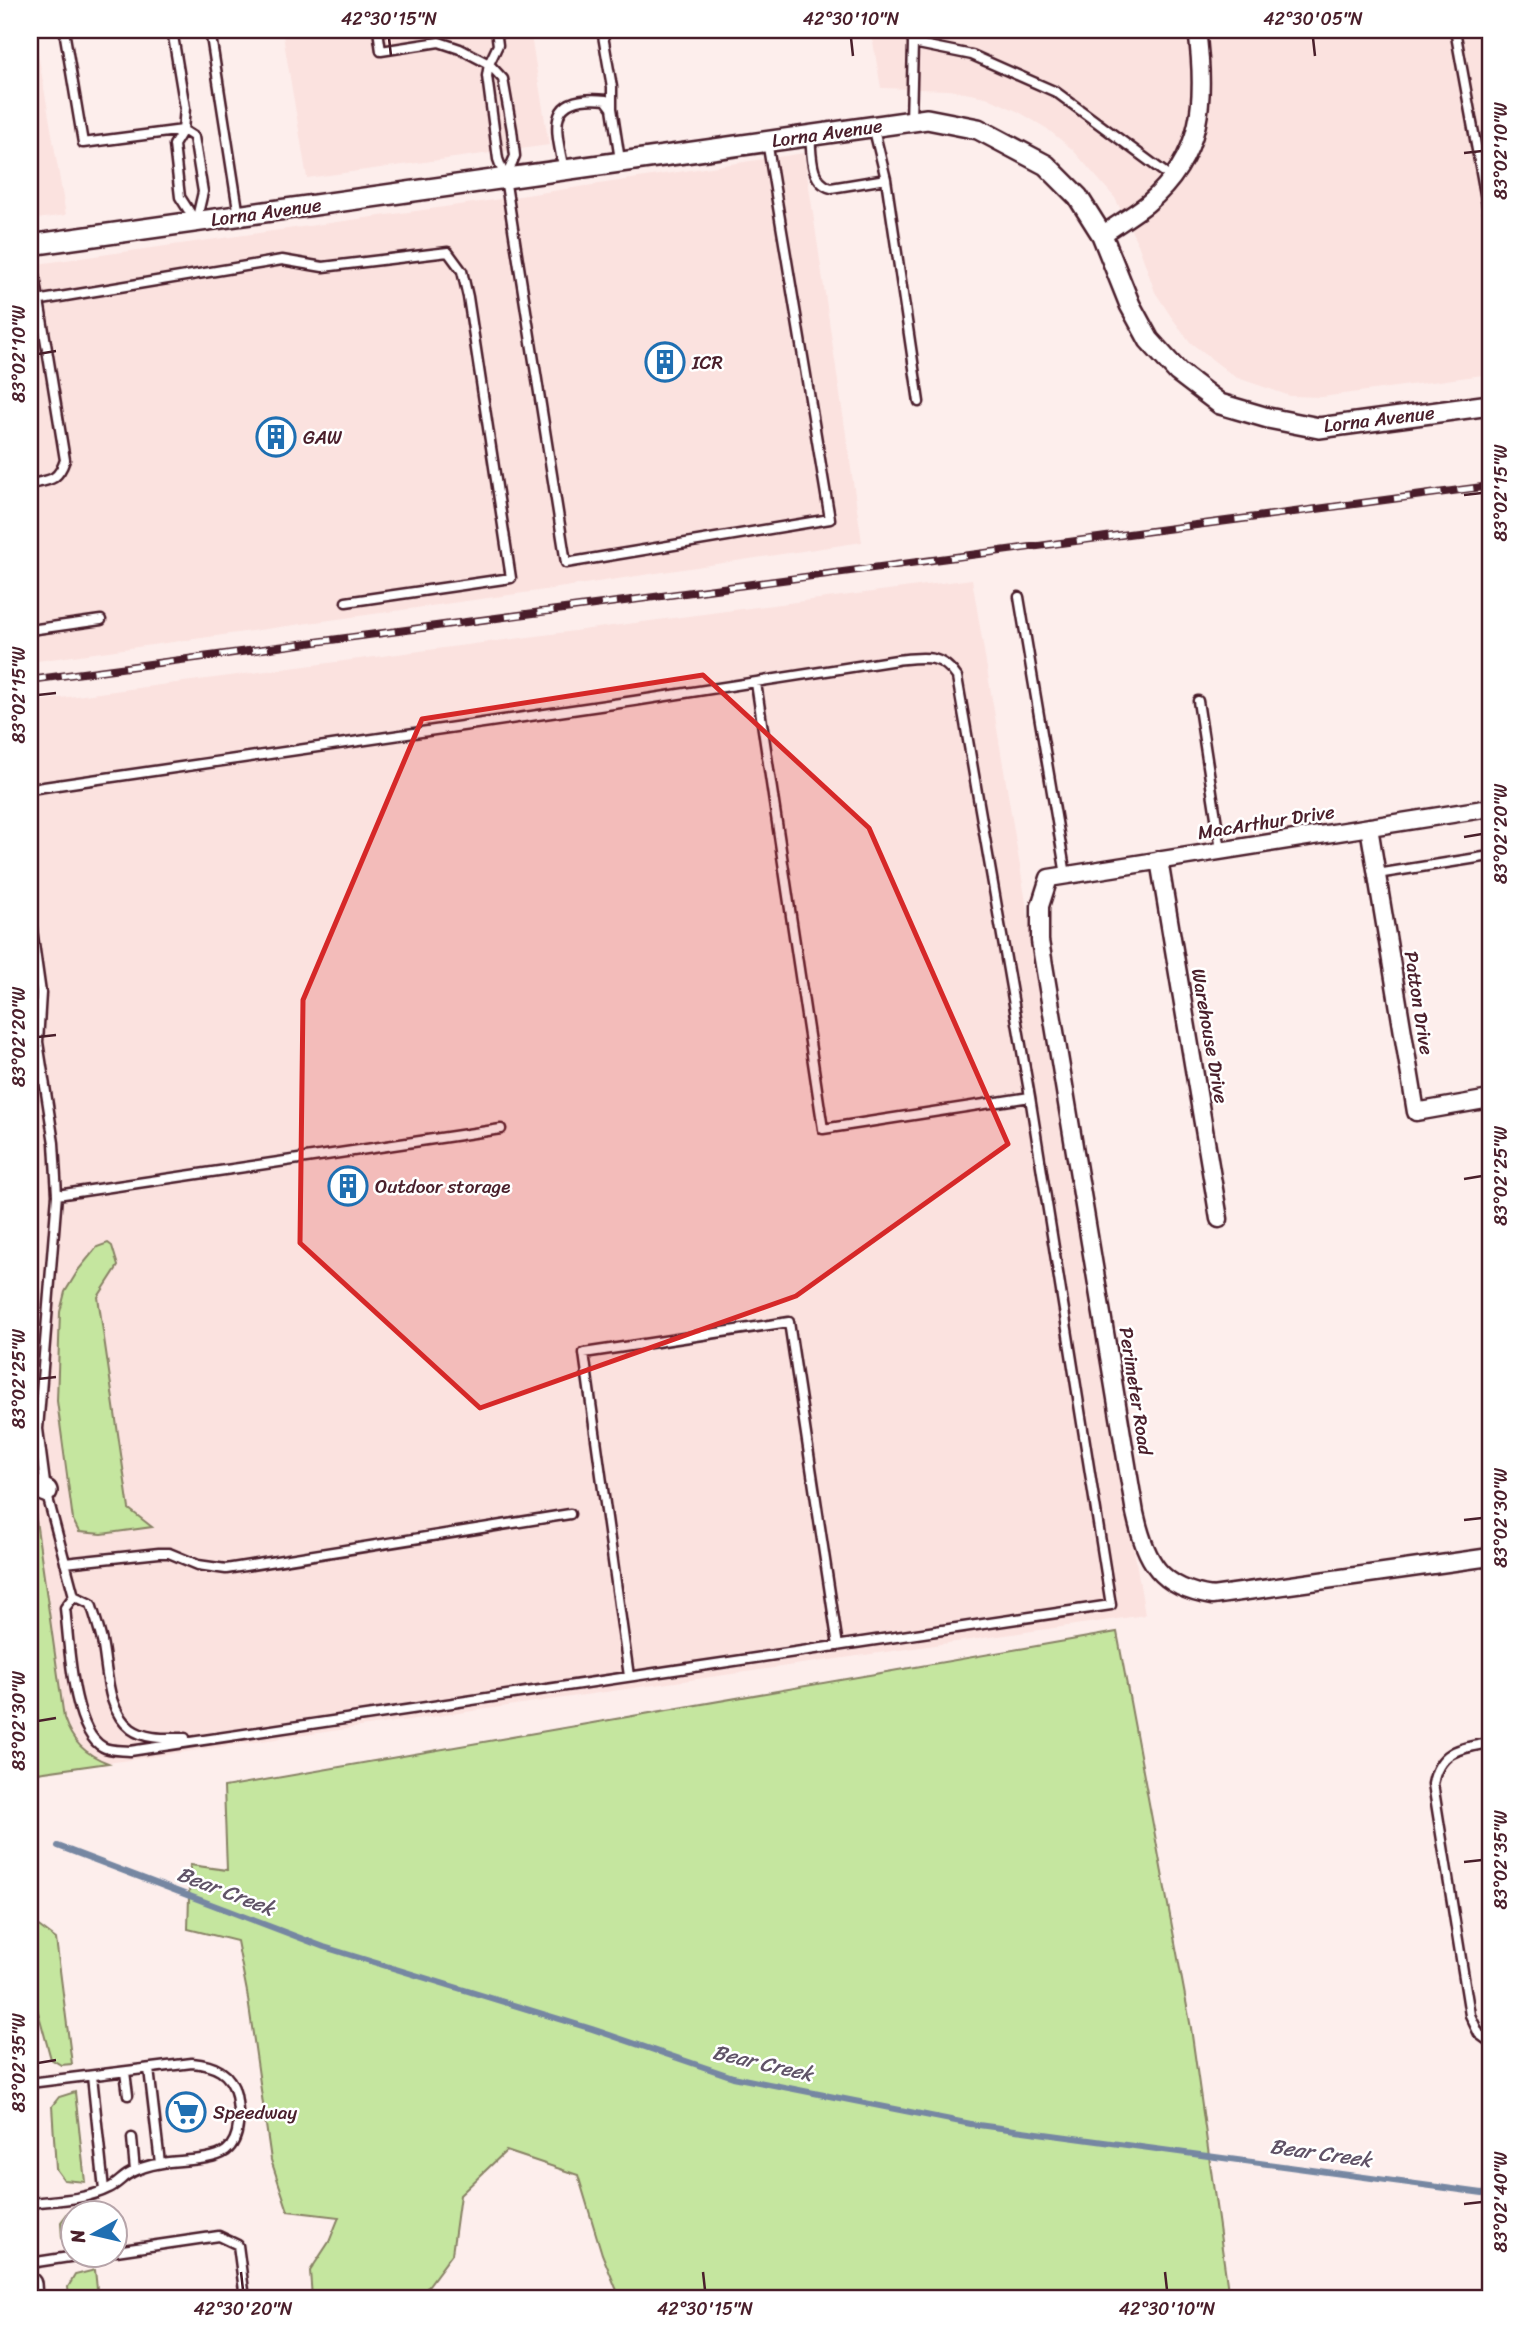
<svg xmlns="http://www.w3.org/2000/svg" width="1520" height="2328" font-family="Sriracha,sans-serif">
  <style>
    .built { fill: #fbe2df }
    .green { fill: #c5e69f; stroke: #888265; stroke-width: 2 }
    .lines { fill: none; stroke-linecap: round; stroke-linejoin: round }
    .stream { stroke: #7687a2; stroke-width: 6 }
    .service-casing { stroke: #4a1f2b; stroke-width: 13 }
    .minor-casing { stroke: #4a1f2b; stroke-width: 21 }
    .tertiary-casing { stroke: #4a1f2b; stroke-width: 24 }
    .secondary-casing { stroke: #4a1f2b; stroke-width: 26 }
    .service { stroke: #fff; stroke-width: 8 }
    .minor { stroke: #fff; stroke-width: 16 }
    .tertiary { stroke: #fff; stroke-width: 19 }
    .secondary { stroke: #fff; stroke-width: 21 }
    .rail-casing { stroke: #4a1f2b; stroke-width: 8 }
    .rail { stroke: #fff; stroke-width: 5; stroke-dasharray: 16; stroke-linecap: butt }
    .marked { fill: #d62828; fill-opacity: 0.2; stroke: #d62828; stroke-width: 5; stroke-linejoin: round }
    .ticks { fill: none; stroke: #4a1f2b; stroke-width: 2.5 }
    .labels { text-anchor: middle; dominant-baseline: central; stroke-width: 5; stroke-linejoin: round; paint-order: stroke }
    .street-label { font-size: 19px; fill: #4a1f2b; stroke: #fff }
    .poi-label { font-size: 19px; fill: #4a1f2b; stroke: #fff; text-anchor: start }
    .water-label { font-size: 21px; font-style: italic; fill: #605367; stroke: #fff }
    .neatline { fill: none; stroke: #4a1f2b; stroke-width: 2.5 }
    .ticks-label { font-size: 18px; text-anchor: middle; fill: #4a1f2b }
  </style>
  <rect width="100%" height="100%" fill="#fdeeec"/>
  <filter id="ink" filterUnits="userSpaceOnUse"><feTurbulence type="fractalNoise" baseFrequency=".0143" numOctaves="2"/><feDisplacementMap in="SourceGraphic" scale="14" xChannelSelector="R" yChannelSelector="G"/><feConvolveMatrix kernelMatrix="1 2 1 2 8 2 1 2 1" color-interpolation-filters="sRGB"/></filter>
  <g filter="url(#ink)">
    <path class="built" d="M30,30H34L66,215L30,220Z
      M282,30H530L549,145L307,178Z
      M871,30H1490V374L1322,397L1290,396L1235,377L1191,343L1172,318L1155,292L1138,244L1115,198L1072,149L1046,128L1019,112L986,97L949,90L881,88Z
      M804,153L862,542L538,591L30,662V265L480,202Z
      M972,579L1145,1615L30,1774L35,1671L30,1628V702Z"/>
    <path class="green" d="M108,1243L112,1246L118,1266L98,1297L129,1509L152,1527L102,1534L79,1532L73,1520L57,1401L60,1312L65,1292L79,1269L97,1247Z
      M30,1495L33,1499L64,1718C72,1742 85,1754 108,1763L30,1774L35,1671L30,1630Z
      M1117,1632L1191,2028L1229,2298H620L602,2254L578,2175L506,2151L460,2195L452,2254L426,2289L408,2298H312L310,2271L329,2242L339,2217L288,2211L271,2160L247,1992L237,1941L188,1929L190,1865L227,1870L224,1787Z
      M30,1896L32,1921L56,1939L72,2064L61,2065L51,2059L32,1990Z
      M75,2092L85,2182L64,2180L56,2169L52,2106L59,2097Z
      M88,2209V2212H74L73,2246L66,2242L62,2238L61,2222L68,2213Z
      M95,2270L98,2298H69L68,2287L75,2275Z"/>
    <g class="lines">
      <path class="stream" d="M58,1846L324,1947L592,2029L733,2077L971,2124L1490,2194"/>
      <g class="service-casing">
        <path id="service" d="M64,30L83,143L183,130L185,108L172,30
          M210,30L239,216
          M378,30L381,51L439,42L460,49L489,64L503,79L512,130L515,156L506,177
          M496,30L498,45L489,64L487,76L498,159L505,178L566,563L830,519L767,141
          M602,30L612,87V108
          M911,30L913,43
          M1455,30L1490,221
          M1198,32L1215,30
          M911,121L913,43L972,55L1056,92L1172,178
          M873,126L886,179L919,402
          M183,130L194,137L203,192L196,222L180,197L174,145Z
          M810,135C812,153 809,182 831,188L886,179
          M564,170C555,127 545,94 606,100L612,108L620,160
          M30,302L282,260L323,267L448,252L462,271L468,297L511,578L346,602
          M30,484C50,480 58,481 65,460L30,245
          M1019,597L1066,875
          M30,630L101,620
          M756,683L823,1129L1030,1097
          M1198,701L1221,850
          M30,789L634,701L897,660C923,657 941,653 957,677L1030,1097L1111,1605L130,1751C122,1750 109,1751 103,1747C72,1731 69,1641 65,1608L74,1596
          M1377,874L1490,856
          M30,915L41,993L38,1042L54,1143L57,1195L38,1429L46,1491L74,1596L91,1604C95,1616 99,1629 102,1641C108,1670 106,1710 131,1729C146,1740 168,1738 185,1738
          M30,1023L37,1040
          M57,1195L501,1129
          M65,1563L159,1553H169L198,1565L226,1569L570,1514
          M629,1676L584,1353L789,1322L838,1646
          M1490,1743C1461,1748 1439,1750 1433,1784L1470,2015L1479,2034L1490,2042
          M149,2069L160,2163
          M125,2072L128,2095
          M92,2076L104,2190
          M30,2083L192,2063C214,2065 231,2072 236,2095C239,2113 242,2138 226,2151C212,2161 179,2160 162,2163C149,2165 138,2168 127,2175C121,2179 116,2185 109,2188C86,2200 56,2200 30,2203
          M132,2138L135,2171
          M116,2251L219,2236L238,2245L245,2298
          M30,2263L89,2254"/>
      </g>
      <g class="minor-casing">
        <path id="minor" d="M1102,235C1116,225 1133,215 1147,204C1204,156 1206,99 1197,30
          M1490,808L1049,878L1040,906V941L1135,1513C1146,1562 1160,1588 1212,1596L1490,1557
          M1369,827L1416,1112L1490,1099
          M1159,860L1219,1219"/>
      </g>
      <g class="tertiary-casing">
        <path id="tertiary" d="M30,245L927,119L978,129L1046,165L1078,197L1102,235L1130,305L1149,340L1178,372L1220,404L1268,418L1319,428L1490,405"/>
      </g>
      <g class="secondary-casing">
        <path id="secondary" d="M30,1484L46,1491
          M30,2284L31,2298"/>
      </g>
      <use href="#service" class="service"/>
      <use href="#minor" class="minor"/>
      <use href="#tertiary" class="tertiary"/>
      <use href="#secondary" class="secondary"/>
      <g class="rail-casing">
        <path id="rail" d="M30,680L1490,486"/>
      </g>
      <use href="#rail" class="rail"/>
    </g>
  </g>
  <path class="marked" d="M703,675L869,828L1008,1144L796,1296L480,1408L300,1243L303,1000L422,719Z"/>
  <path class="ticks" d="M389,38L391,56M851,38L853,56M1313,38L1315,56M1464,153L1482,151M38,354L56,351M1464,495L1482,493M38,695L56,693M1464,837L1482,834M38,1037L56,1035M1464,1179L1482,1176M38,1379L56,1377M1464,1520L1482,1518M38,1721L56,1718M1464,1862L1482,1860M38,2063L56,2060M1464,2204L1482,2202M241,2272L243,2290M703,2272L705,2290M1165,2272L1167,2290"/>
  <defs>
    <g id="building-ring" transform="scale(2.0125)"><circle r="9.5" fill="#fff" stroke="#1f6fb2" stroke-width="1.5"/><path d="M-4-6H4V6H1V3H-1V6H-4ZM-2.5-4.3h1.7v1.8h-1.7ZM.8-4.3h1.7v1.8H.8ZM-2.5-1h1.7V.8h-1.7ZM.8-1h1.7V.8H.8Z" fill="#1f6fb2"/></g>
    <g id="supermarket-ring" transform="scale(2.0125)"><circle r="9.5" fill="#fff" stroke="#1f6fb2" stroke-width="1.5"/><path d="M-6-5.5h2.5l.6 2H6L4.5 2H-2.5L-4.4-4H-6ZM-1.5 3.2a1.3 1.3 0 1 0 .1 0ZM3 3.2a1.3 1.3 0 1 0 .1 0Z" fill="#1f6fb2"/></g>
  </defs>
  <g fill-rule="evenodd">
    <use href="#building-ring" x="665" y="362"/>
    <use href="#building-ring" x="276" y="437"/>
    <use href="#building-ring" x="348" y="1186"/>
    <use href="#supermarket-ring" x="186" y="2112"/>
  </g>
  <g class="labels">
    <g class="street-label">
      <text transform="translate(827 133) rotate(-8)">Lorna Avenue</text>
      <text transform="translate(266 212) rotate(-8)">Lorna Avenue</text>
      <text transform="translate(1379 419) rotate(-7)">Lorna Avenue</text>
      <text transform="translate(1266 822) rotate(-9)">MacArthur Drive</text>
      <text transform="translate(1419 1003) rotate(81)">Patton Drive</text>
      <text transform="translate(1210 1036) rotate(80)">Warehouse Drive</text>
      <text transform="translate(1136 1391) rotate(81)">Perimeter Road</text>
    </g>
    <g class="poi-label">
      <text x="692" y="362">ICR</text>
      <text x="303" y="437">GAW</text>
      <text x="375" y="1186">Outdoor storage</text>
      <text x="213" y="2112">Speedway</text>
    </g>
    <g class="water-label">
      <text transform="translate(226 1891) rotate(21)">Bear Creek</text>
      <text transform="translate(763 2063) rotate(13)">Bear Creek</text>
      <text transform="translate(1321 2153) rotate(8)">Bear Creek</text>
    </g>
  </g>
  <rect width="1520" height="2328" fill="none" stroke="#fff" stroke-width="77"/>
  <g transform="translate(94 2234) rotate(262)"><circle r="33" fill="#ffffff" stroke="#b7a5aa" stroke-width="2"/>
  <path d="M0-5L12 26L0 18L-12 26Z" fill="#1f6fb2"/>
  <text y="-10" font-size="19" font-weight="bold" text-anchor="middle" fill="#4a1f2b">N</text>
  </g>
  <rect x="38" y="38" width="1444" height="2252" class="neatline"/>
  <g class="ticks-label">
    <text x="389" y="25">42°30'15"N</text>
    <text x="851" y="25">42°30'10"N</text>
    <text x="1313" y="25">42°30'05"N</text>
    <text transform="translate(1501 151) rotate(-90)" y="6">83°02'10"W</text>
    <text transform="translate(19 354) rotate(-90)" y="6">83°02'10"W</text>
    <text transform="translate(1501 493) rotate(-90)" y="6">83°02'15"W</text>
    <text transform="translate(19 695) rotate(-90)" y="6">83°02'15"W</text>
    <text transform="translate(1501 834) rotate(-90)" y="6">83°02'20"W</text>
    <text transform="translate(19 1037) rotate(-90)" y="6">83°02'20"W</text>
    <text transform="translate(1501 1176) rotate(-90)" y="6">83°02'25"W</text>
    <text transform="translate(19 1379) rotate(-90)" y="6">83°02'25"W</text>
    <text transform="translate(1501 1518) rotate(-90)" y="6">83°02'30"W</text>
    <text transform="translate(19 1721) rotate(-90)" y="6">83°02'30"W</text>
    <text transform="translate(1501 1860) rotate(-90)" y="6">83°02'35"W</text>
    <text transform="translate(19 2063) rotate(-90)" y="6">83°02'35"W</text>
    <text transform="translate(1501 2202) rotate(-90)" y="6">83°02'40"W</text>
    <text x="243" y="2315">42°30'20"N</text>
    <text x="705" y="2315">42°30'15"N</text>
    <text x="1167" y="2315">42°30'10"N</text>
  </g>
</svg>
